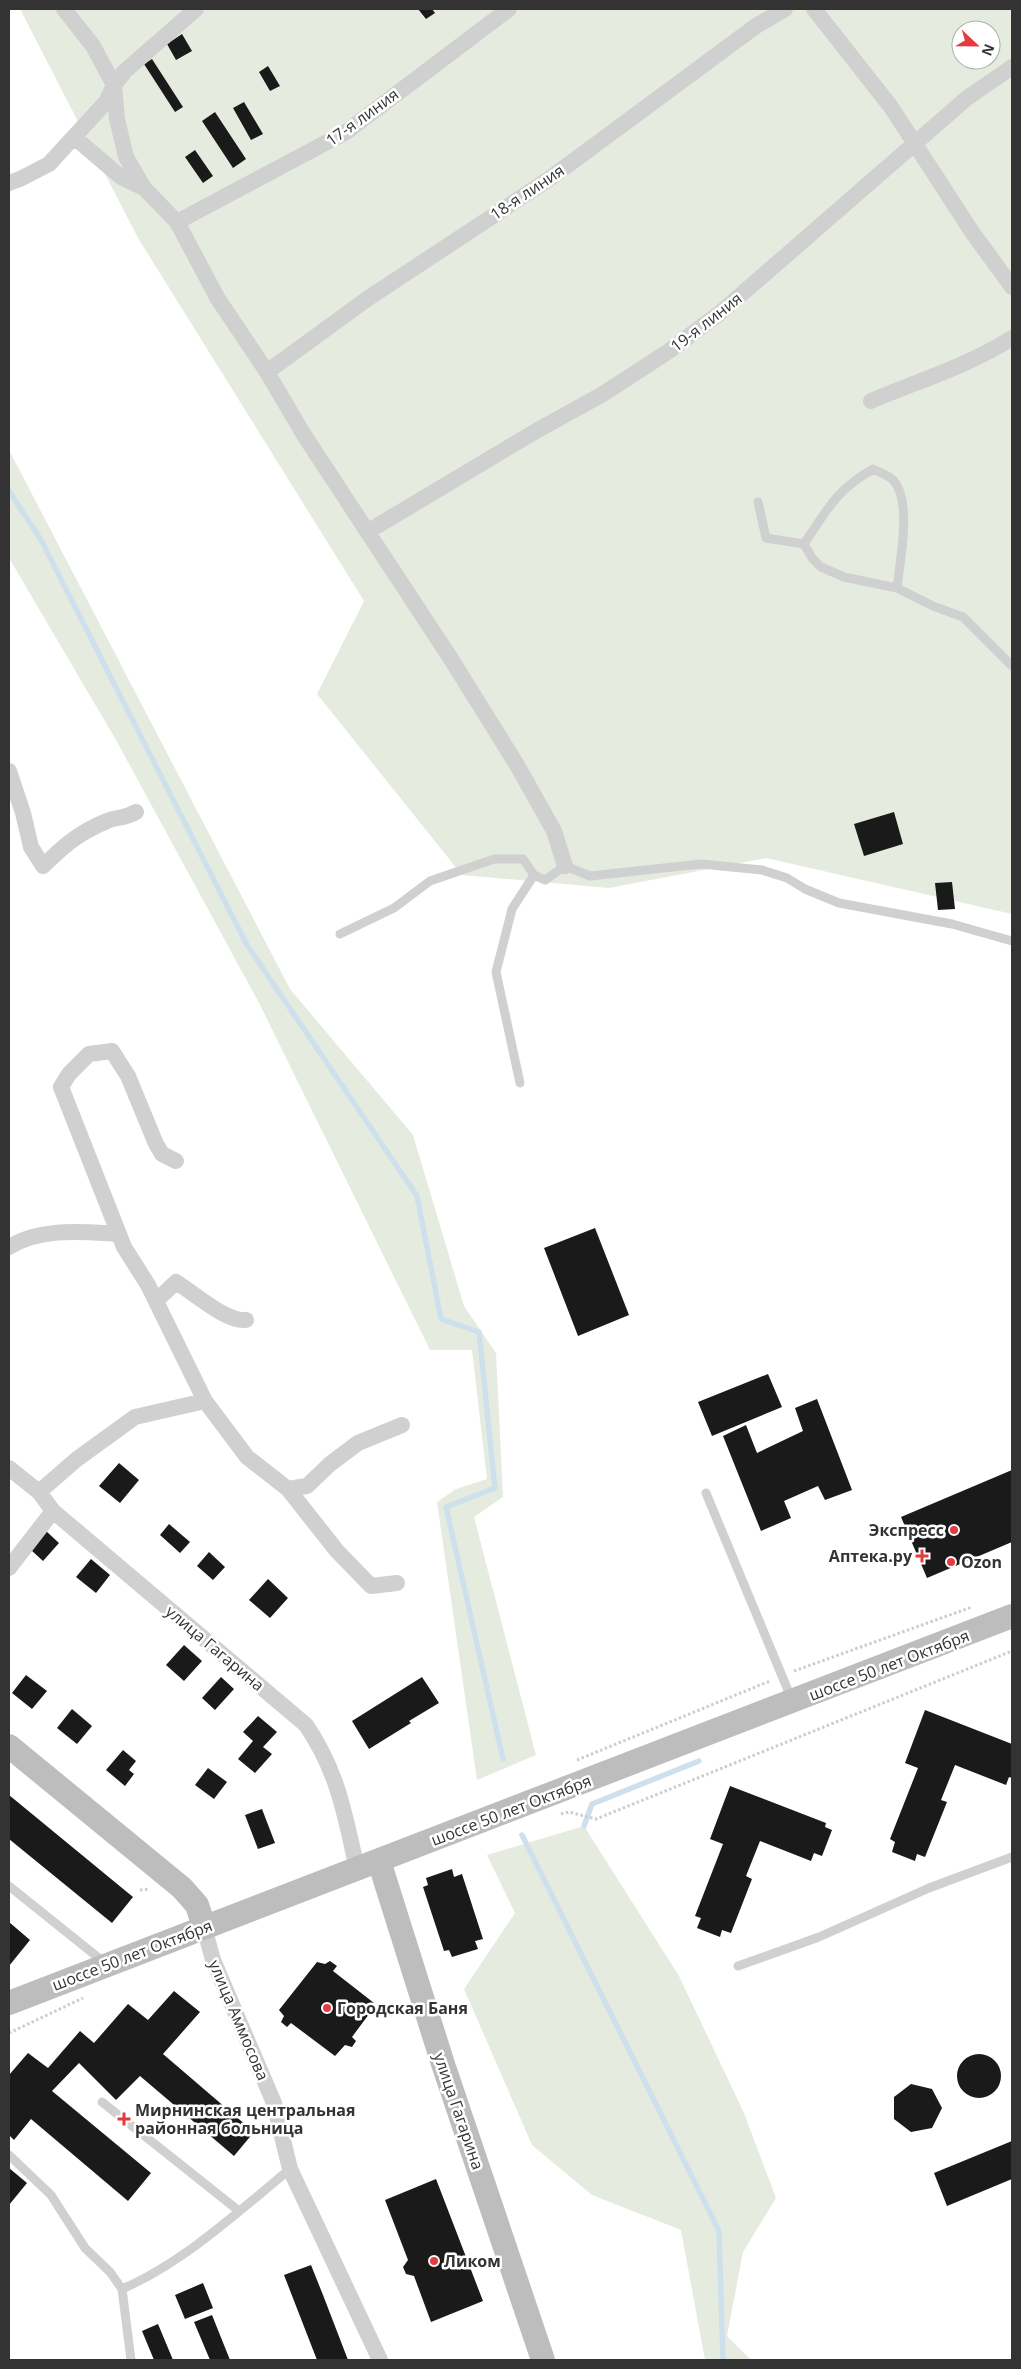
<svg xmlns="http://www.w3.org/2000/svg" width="1021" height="2369" font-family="'Open Sans',sans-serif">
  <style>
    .green { fill: #e5ecdf; fill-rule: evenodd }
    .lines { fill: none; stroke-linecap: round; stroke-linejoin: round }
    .stream { stroke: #cfe0ed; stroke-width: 5.5 }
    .building { fill: #1a1a1a }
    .path { stroke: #cdcdcd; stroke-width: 3; stroke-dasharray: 2.5 2.5; stroke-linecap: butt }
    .lane { stroke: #d0d0d0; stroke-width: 9 }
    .street { stroke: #d0d0d0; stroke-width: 16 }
    .secondary { stroke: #bdbdbd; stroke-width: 24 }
    .poi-dot { fill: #e33b3f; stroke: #fff; stroke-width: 2 }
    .labels { text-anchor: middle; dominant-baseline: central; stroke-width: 5; stroke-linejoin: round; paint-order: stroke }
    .street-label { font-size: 16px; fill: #333; stroke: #fff }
    .poi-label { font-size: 16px; font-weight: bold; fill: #333; stroke: #fff; text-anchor: start }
  </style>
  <rect width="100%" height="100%" fill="#fff"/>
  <path class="green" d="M20,9H1012V914L766,858L609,888L462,875L317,694L364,601L138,238ZM961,30H991V60H961Z
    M9,450L290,989L413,1135L464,1306L496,1353L503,1497L474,1517L536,1755L477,1780L437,1502L456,1489L487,1479L472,1350H430L259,1003L116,740L9,558Z
    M584,1826L679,1976L744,2113L776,2198L743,2252L727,2336L751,2360H705L681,2230L592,2195L532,2145L464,1989L515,1913L487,1855Z"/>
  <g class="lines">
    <path class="stream" d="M9,491L41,540L247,945L417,1196L441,1319L479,1332L495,1488L446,1507L503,1759
      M584,1826L592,1804L699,1761
      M522,1835L719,2231L723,2360"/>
  </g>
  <path class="building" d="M418,9H432L435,13L426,19Z
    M182,34L192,51L176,60L167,44Z
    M152,59L183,107L175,112L144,64Z
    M268,66L280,86L270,91L259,72Z
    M244,102L263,134L251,140L233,108Z
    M215,112L246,159L233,168L202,121Z
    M195,150L213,176L203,183L185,157Z
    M894,812L903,844L864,856L854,824Z
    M952,882L955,909L938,910L935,883Z
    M595,1228L629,1315L578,1336L544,1248Z
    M768,1374L782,1407L712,1436L698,1402Z
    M817,1399L852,1490L825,1500L818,1486L784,1501L791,1518L761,1531L723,1436L746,1425L757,1453L803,1431L795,1408Z
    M119,1463L139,1480L120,1503L99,1486Z
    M1012,1470V1542L927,1578L901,1517Z
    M169,1524L190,1542L180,1553L160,1535Z
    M46,1531L59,1543L43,1561L31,1550Z
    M209,1552L225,1567L213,1580L197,1566Z
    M91,1559L110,1575L96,1593L76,1577Z
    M268,1579L288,1598L270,1618L249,1600Z
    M184,1645L202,1661L184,1681L166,1665Z
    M26,1675L47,1691L32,1709L12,1693Z
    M221,1677L234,1689L215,1710L202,1698Z
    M422,1677L439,1703L409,1721L411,1723L369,1749L352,1721Z
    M72,1709L92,1726L77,1744L57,1728Z
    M925,1710L1012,1744V1778L1009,1777L1006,1785L955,1765L941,1800L947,1802L925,1857L917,1854L915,1861L892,1852L895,1842L890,1839L918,1768L905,1763Z
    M258,1716L277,1732L263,1747L272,1754L255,1773L238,1759L253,1741L243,1732Z
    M123,1750L136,1761L129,1770L134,1774L125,1786L106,1770Z
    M208,1768L227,1782L214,1799L195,1785Z
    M730,1786L826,1823L825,1827L832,1830L822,1856L814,1853L811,1861L760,1841L746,1876L752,1879L731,1933L722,1930L720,1937L697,1928L701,1918L695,1916L723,1844L710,1839Z
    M9,1795L133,1897L112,1923L9,1839Z
    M262,1809L275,1843L258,1849L245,1815Z
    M452,1869L454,1877L462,1874L483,1939L475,1941L478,1949L452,1957L449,1950L444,1951L423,1887L428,1885L426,1878Z
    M9,1922L30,1940L9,1966Z
    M330,1961L337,1966L333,1971L374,2003L375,2006L352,2037L356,2041L352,2047L345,2045L335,2056L291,2023L287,2027L281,2022L284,2016L279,2010L317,1962L325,1964Z
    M174,1991L200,2012L163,2054L254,2132L234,2156L140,2076L116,2100L79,2063L52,2091L151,2173L128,2201L31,2119L14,2140L9,2135V2075L28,2053L48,2068L80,2031L94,2043L128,2004L148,2020Z
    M957 2076a22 22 0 1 1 44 0a22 22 0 1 1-44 0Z
    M911,2084L932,2089L942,2108L932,2128L911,2132L894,2119V2097Z
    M1012,2141V2179L947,2206L934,2173Z
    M9,2168L27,2183L9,2205Z
    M436,2179L483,2301L431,2322L414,2276L406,2274L403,2267L408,2260L385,2200Z
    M311,2265L323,2295L348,2360H317L284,2275Z
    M203,2283L213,2308L185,2319L175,2295Z
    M212,2315L230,2360H210L194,2322Z
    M158,2324L173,2360H154L142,2331Z"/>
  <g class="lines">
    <path class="path" d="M794,1671L972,1607
      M577,1760L770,1681
      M561,1814L569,1812L596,1819L1012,1651
      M140,1890L149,1889
      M9,2033L83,1998"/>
    <path class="lane" d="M758,502L766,538L804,544L812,558L821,567L844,577L897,588L933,606L963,617L1012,666
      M804,544C827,510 836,490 873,469C879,472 889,475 894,481C912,503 900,560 897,588
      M340,934L394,908L430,881L494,859H523L534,875
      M520,1083L496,972L512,909L534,875L545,880L565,866L590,876L701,864L762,870L787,878L805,889L839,903L952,924L1012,941
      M706,1493L792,1700
      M9,1886L105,1963
      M738,1966L819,1937L929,1888L1012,1857
      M102,2102L239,2211
      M9,2155L51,2195L85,2248L110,2272L122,2289L131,2360
      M122,2289C184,2262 238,2212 290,2169"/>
    <path class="street" d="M64,9L93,46L114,85L117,119L126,157L144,188
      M814,9L891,107L972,232L1012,287
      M75,138L121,177L144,188L177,222L218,299L267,372L304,435L451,659L517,765L554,831L565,866
      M9,183L20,179L49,164L106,102L114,85L125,71L196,9
      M177,222L346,132L509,9
      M267,372L367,299L549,179L756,26L785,9
      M871,401C920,380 966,367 1012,338
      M367,532L536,431L603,394L669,351L720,313L967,98L1012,67
      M9,771L23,813L31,847L43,866C65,845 78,833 107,821C118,816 122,820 136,812
      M176,1161L162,1154L156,1144L128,1076L112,1051L89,1054L69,1074L61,1087L124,1247L148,1285L205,1401L247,1457L288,1489L337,1551L371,1586L397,1583
      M9,1247C41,1227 83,1232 119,1234
      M156,1301L176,1282C194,1293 226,1322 246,1320
      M9,1468L39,1492L53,1511L306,1725C338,1772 345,1815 357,1869
      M288,1489L307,1486L330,1464L358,1443L402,1425
      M39,1492L77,1459L135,1417L205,1401
      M9,1568L53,1511
      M204,1927L213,1960L274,2103L290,2169L380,2360"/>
    <path class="secondary" d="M9,1746L182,1888L197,1905L204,1927
      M379,1861L443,2064L543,2360
      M9,2003L1012,1616"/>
  </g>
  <g class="poi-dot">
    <circle cx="954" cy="1530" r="5"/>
    <path d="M919.5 1548.5h5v5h5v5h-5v5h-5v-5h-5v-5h5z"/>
    <circle cx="951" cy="1562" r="5"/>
    <circle cx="327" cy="2008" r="5"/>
    <path d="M121.5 2111.5h5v5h5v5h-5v5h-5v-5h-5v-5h5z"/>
    <circle cx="434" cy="2261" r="5"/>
  </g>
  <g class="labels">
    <g class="street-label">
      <text transform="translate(362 117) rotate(-36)">17-я линия</text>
      <text transform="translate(527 192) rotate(-34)">18-я линия</text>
      <text transform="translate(706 322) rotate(-38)">19-я линия</text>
      <text transform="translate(215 1648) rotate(40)">улица Гагарина</text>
      <text transform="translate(889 1665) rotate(-21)">шоссе 50 лет Октября</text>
      <text transform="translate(511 1810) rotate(-21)">шоссе 50 лет Октября</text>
      <text transform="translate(132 1955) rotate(-21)">шоссе 50 лет Октября</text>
      <text transform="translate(239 2020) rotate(67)">улица Аммосова</text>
      <text transform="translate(459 2111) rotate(71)">улица Гагарина</text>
    </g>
    <g class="poi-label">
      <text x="944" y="1530" text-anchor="end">Экспресс</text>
      <text x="912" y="1556" text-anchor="end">Аптека.ру</text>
      <text x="961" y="1562">Ozon</text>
      <text x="337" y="2008">Городская Баня</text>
      <text x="135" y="2110">Мирнинская центральная<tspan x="135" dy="18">районная больница</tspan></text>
      <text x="444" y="2261">Ликом</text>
    </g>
  </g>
  <rect width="1021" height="2369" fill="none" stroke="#333333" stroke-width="20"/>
  <g transform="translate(976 45) rotate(112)"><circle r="24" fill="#ffffff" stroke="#adadad"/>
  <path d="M0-4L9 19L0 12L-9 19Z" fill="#e33b3f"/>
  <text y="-8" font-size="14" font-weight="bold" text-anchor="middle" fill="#333333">N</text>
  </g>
</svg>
